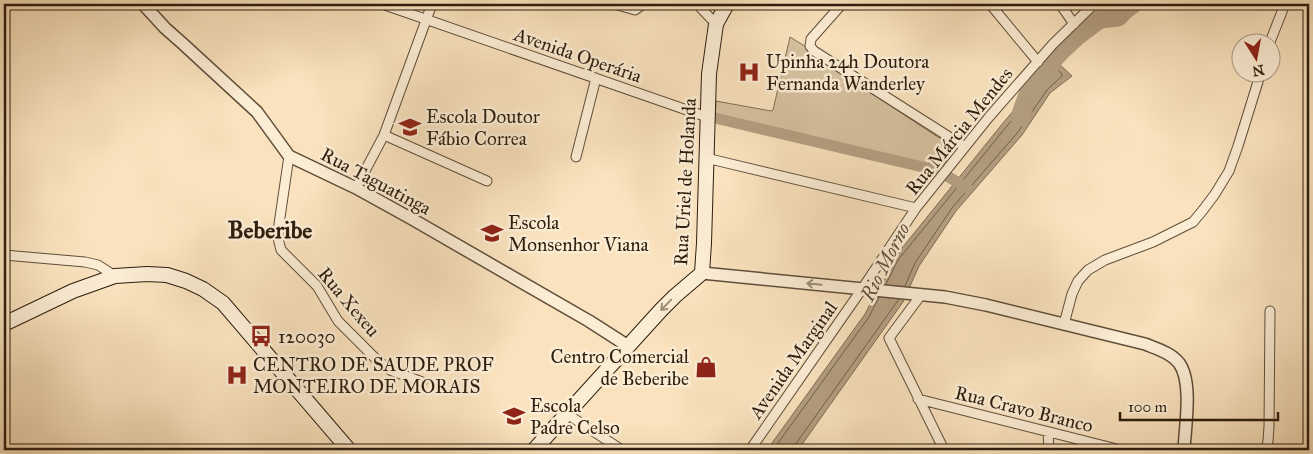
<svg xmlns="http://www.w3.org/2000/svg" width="1313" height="454" font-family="'IM FELL Great Primer',serif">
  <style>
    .green { fill: #d6c19f; stroke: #826f56 }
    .water { fill: #b49f82; stroke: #7e6b54 }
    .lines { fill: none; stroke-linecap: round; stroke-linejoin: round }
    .shore { stroke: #705e48; stroke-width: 1 }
    .canal { stroke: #b49f82; stroke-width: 11 }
    .river { stroke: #b49f82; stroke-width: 19 }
    .minor-casing { stroke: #604e3a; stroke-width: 11 }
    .tertiary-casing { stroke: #604e3a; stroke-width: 14 }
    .secondary-casing { stroke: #2d1d0e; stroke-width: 16 }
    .minor { stroke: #fbecd4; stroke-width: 9 }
    .tertiary { stroke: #fbecd4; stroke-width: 11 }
    .secondary { stroke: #fbecd4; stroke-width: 14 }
    .oneway { stroke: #9e8f7b }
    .labels { text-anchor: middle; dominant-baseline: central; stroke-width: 5; stroke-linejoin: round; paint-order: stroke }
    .street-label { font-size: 19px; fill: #2d1d0e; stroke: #fbecd4 }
    .poi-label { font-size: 19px; fill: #2d1d0e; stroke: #fbecd4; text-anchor: start }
    .water-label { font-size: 20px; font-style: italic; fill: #63513c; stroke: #fbecd4 }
    .district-label { font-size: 24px; font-weight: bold; fill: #2d1d0e; stroke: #fbecd4 }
  </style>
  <rect width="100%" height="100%" fill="#f9e2bd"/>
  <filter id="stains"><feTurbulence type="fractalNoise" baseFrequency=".004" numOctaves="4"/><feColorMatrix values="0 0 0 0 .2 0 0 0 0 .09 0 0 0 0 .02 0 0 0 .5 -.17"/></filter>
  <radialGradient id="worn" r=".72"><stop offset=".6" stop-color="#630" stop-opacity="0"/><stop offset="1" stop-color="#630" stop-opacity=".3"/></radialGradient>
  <path class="green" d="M790,37L808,48L813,55L953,147L939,175L922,168L854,154L715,120L716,101L771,111L773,110Z"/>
  <path class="water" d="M1056,61L1072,76L1050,93L1022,135L956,211L919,266L903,302L798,450H767L865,314L894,258L1003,123Z"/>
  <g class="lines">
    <path class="shore" d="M886,284L898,260L1007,126L1055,70H1058L1062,74V76L1047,90L1018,132L952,208L915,263L905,286
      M773,450L869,317L879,297
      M794,450L795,445L899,299"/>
    <path class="canal" d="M715,118L931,169
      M947,176L967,188"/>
    <path class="river" d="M1020,117L1030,89L1038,78L1048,71L1051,62L1061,51L1076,37L1100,19L1118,17L1125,10L1133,4"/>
    <g class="minor-casing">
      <path id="minor" d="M382,4L707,117
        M614,4L635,10L643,4
        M697,4L716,24
        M842,4L811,39L810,46L814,51L965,147
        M990,4L1038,62
        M1060,4L1074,24
        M1270,42L1285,4
        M384,135L487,181
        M289,156L279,224L278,238L281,250L317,286L338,321L376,359L390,370L422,382
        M576,157L596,78
        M706,158L916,208
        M356,188L384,135L432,4
        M4,255L85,262L98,265L115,276
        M921,295L889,338L944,450
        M1064,324L1072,294L1078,281L1088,270L1105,260L1153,242L1193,222L1203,210L1215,194L1229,171L1238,146L1261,72
        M918,399L1121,450
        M567,414L622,450
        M1048,432L1049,450
        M750,450L862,289L916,208L989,117L1053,44L1094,4
        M1266,450L1268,441L1269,427L1270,311"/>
    </g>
    <g class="tertiary-casing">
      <path id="tertiary" d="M143,4L165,28L182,43L257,112L289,156L356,188L412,219L589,321L628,346
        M702,273L945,297L986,305L1145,344C1157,349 1171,353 1179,363C1193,382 1185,427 1184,450"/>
    </g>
    <g class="secondary-casing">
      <path id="secondary" d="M4,324L73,291L115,276L147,274L167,275L186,281L203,289L223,303L349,450
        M534,450L661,310L675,296L702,273L704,243L709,74L716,24L727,4"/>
    </g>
    <use href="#minor" class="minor"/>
    <use href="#tertiary" class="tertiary"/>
    <use href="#secondary" class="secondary"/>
  </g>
  <defs><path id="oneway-shaft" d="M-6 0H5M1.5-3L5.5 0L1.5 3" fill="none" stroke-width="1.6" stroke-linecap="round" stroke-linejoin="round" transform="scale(1.25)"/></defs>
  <g class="oneway">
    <use href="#oneway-shaft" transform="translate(814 284) rotate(-174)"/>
    <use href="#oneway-shaft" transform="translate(666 305) rotate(134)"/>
  </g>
  <defs>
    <g id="hospital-bare" transform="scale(1.725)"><path d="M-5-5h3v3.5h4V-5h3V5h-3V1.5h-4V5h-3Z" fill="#8f2418" stroke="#fbecd4" stroke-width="2.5" paint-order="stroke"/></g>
    <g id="school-bare" transform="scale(1.725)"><path d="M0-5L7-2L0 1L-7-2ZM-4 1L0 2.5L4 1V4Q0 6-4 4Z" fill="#8f2418" stroke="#fbecd4" stroke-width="2.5" paint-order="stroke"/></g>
    <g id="bus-bare" transform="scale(1.725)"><path d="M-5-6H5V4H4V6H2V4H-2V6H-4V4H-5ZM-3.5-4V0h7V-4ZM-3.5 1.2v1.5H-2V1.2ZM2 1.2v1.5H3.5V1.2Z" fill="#8f2418" stroke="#fbecd4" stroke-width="2.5" paint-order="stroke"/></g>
    <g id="shop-bare" transform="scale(1.725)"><path d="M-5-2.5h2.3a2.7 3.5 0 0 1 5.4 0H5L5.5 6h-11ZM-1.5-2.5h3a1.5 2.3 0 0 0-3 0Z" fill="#8f2418" stroke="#fbecd4" stroke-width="2.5" paint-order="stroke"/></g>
  </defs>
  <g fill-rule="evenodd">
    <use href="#hospital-bare" x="749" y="72"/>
    <use href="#school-bare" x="410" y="127"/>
    <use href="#school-bare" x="492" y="233"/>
    <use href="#bus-bare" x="261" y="336"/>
    <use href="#shop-bare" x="706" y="367"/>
    <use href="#hospital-bare" x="237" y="375"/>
    <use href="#school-bare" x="514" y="416"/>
  </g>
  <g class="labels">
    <g class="street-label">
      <text transform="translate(578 55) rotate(19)">Avenida Operária</text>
      <text transform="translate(959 131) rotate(-51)">Rua Márcia Mendes</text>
      <text transform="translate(376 181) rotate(28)">Rua Taguatinga</text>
      <text transform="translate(685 182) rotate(-87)">Rua Uriel de Holanda</text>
      <text transform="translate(349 302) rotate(50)">Rua Xexeu</text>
      <text transform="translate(793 360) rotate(-55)">Avenida Marginal</text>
      <text transform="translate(1024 409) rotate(14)">Rua Cravo Branco</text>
    </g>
    <g class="poi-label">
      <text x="766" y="61">Upinha 24h Doutora<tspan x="766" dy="22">Fernanda Wanderley</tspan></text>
      <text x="426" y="116">Escola Doutor<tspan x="426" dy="22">Fábio Correa</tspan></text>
      <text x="508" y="222">Escola<tspan x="508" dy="22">Monsenhor Viana</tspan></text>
      <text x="278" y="336">120030</text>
      <text x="689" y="356" text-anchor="end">Centro Comercial<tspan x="689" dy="22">de Beberibe</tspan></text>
      <text x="253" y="364">CENTRO DE SAUDE PROF<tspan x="253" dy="22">MONTEIRO DE MORAIS</tspan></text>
      <text x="530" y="405">Escola<tspan x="530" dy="22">Padre Celso</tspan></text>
    </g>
    <g class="water-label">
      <text transform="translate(885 262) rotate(-63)">Rio Morno</text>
    </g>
    <g class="district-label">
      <text x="270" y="230">Beberibe</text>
    </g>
  </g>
  <rect width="1313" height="454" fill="none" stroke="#f9e2bd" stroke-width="20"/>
  <rect x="5" y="5" width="1303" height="444" fill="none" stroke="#2d1d0e" stroke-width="2.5"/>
  <rect x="10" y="10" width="1293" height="434" fill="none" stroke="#2d1d0e"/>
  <g transform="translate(1256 58) rotate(169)"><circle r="24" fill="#fbecd4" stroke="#a99985"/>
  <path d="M0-4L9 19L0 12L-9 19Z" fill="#8f2418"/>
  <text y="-8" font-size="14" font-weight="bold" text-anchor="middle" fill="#2d1d0e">N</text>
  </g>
  <path d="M1120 412v8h158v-8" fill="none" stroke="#2d1d0e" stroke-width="2.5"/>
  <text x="1128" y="412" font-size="15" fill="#2d1d0e" stroke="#fbecd4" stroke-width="4" paint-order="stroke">100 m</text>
  <rect width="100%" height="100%" filter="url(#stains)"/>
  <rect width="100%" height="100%" fill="url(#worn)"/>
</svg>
